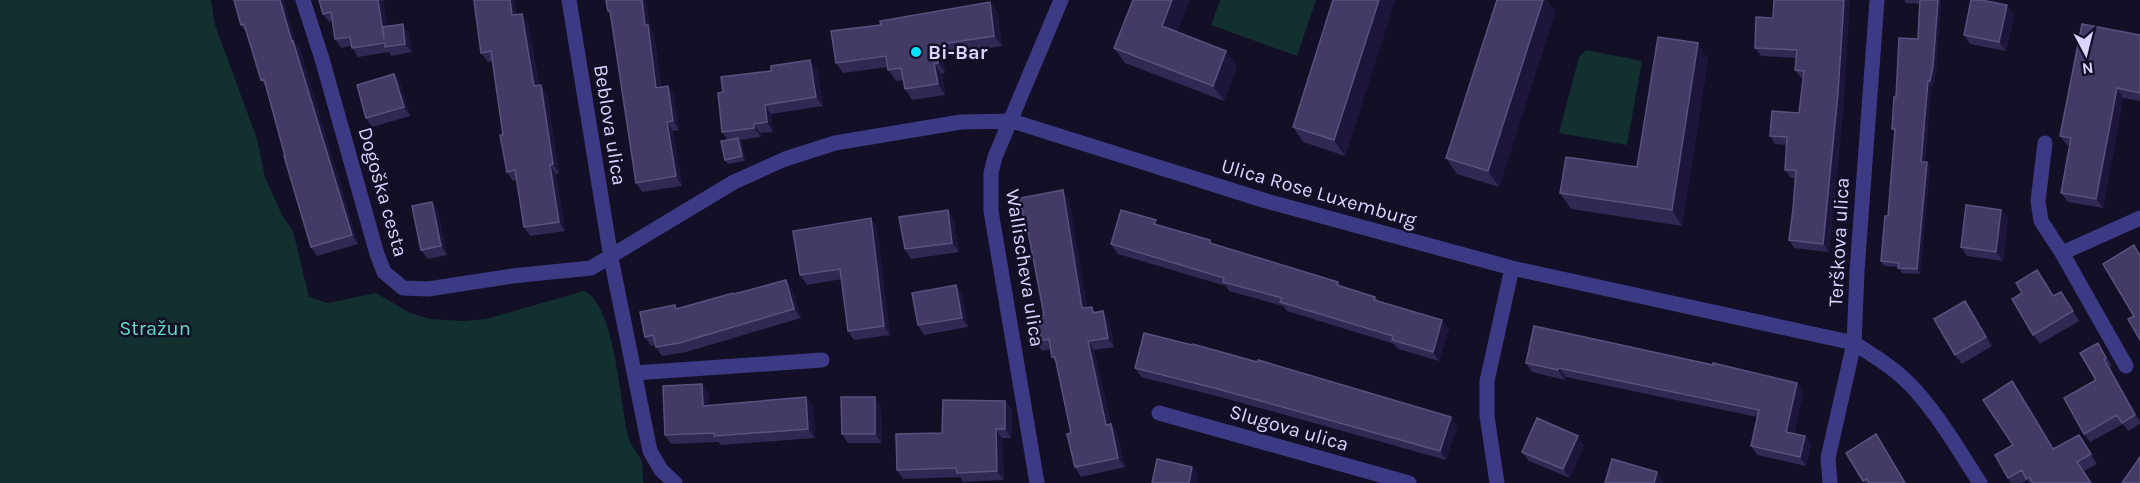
<svg xmlns="http://www.w3.org/2000/svg" width="2140" height="483" font-family="Karla,sans-serif">
  <style>
    .green { fill: #12302f }
    .lines { fill: none; stroke-linecap: round; stroke-linejoin: round }
    .street { stroke: #3d3a85; stroke-width: 15 }
    .wall { fill: #312854 }
    .shaded-wall { fill: #1d163a }
    .building { fill: #433a66; stroke: #5a527e; stroke-width: 1.5 }
    .poi-dot { fill: #00e5ff; stroke: #130f26; stroke-width: 2 }
    .labels { text-anchor: middle; dominant-baseline: central; stroke-width: 5; stroke-linejoin: round; paint-order: stroke }
    .poi-label { font-size: 20px; font-weight: bold; fill: #d9d4ff; stroke: #130f26; text-anchor: start }
    .street-label { font-size: 20px; fill: #d9d4ff; stroke: #130f26 }
    .park-label { font-size: 20px; fill: #5fe0c0; stroke: #130f26 }
  </style>
  <rect width="100%" height="100%" fill="#130f26"/>
  <path class="green" d="M0,0H211L215,25L257,139L265,177L282,215L293,231L309,297L328,303L376,293L410,313L430,319L464,321L486,319L584,291C616,305 620,407 629,439C631,447 638,452 641,460C643,466 643,476 643,483H0Z
    M1220,0H1316L1297,56L1211,25Z
    M1586,50L1642,61L1627,145L1559,133L1579,57Z"/>
  <g class="lines">
    <path class="street" d="M303,0L322,59L377,254L384,272L403,288L428,289L512,276L591,268L734,182L785,159L835,143L961,122L1012,121L1263,200L1512,268L1854,343C1876,357 1899,371 1916,391C1941,419 1960,452 1980,483
      M569,0L611,258L650,451L661,470L675,483
      M2045,143L2038,201L2041,221L2062,253L2126,366
      M2062,253L2140,218
      M634,373L822,360
      M1159,413L1409,483
      M1037,483L991,211V173L995,157L1061,0
      M1497,483L1487,416V381L1512,268
      M1830,483L1828,458L1854,343L1857,271L1877,0"/>
  </g>
  <path class="wall" d="M234,0L297,46L300,50L358,244L317,256L311,247L266,86L261,80L247,33L241,25Z
    M319,0H386L383,1L387,26L409,33L412,52L391,56L389,52L358,57L351,46L341,48L335,39L332,21L329,22L323,14Z
    M606,0L651,30L654,34L661,87L668,86L674,95L679,130L673,131L682,186L642,192L636,183L611,15L608,11Z
    M1133,0H1189L1177,32L1237,66L1224,101L1125,63L1114,48Z
    M1333,0H1395L1345,156L1303,142L1293,127Z
    M1497,0H1546L1555,12L1499,187L1457,174L1446,158Z
    M1904,0H1941L1936,71L1933,86L1931,85L1925,162H1927L1930,167L1920,274L1902,273L1898,267L1884,266L1881,261L1888,216L1895,133L1892,129L1896,97L1918,39L1920,4L1906,3Z
    M990,2L997,12L1002,46L942,56L945,73L942,74L945,95L912,100L905,89L903,80L896,81L888,70V67L843,73L836,63L881,25Z
    M522,14L528,23L539,85L547,94L559,173L556,174L565,231L530,236L524,227L516,180L513,181L507,172L503,135L492,61L488,62L481,53L517,15Z
    M2014,14L2006,51L1970,44L1964,35Z
    M1773,18L1844,101L1829,252L1794,248L1789,240L1793,209L1795,178H1791L1785,170L1787,145L1775,144L1770,136L1799,113L1803,78H1801L1795,70L1796,58L1761,56L1755,48Z
    M2140,35V101L2123,98L2103,208L2068,202L2061,193L2070,145H2067L2060,136Z
    M1708,59L1682,226L1571,209L1560,193L1637,167Z
    M817,69L823,106L771,114L773,132L760,133L761,137L740,140L742,143L745,161L728,164L725,160L728,140L722,132L723,92Z
    M394,74L400,83L410,116L372,127L366,118Z
    M1069,200L1087,308L1096,312L1103,311L1109,320L1114,347L1094,350L1111,424L1117,433L1125,467L1081,477L1075,467L1071,433L1056,363L1052,357L1050,349L1042,351L1036,342L1044,315L1029,236L1026,232Z
    M432,202L438,211L447,255L428,259L421,250Z
    M2008,219L2003,261L1967,256L1961,247Z
    M954,220L959,252L911,259L905,249Z
    M1159,226L1213,244L1338,282L1341,287L1375,297L1379,302L1442,320L1449,329L1439,361L1398,349L1394,344L1287,311L1283,306L1229,291L1226,286L1118,254L1111,244Z
    M877,227L890,335L854,340L848,331L842,279L807,285L800,275Z
    M2044,279L2053,296L2061,292L2079,321L2040,344L2033,335Z
    M786,280L792,289L801,318L686,352L662,356L655,345L651,346L645,337L678,308L734,294Z
    M962,295L968,327L924,335L918,325Z
    M1965,301L1992,346L1962,364L1955,355Z
    M2098,343L2112,366L2110,367L2140,421V424L2128,431L2123,424L2090,442L2084,434L2096,380Z
    M1257,362L1451,417L1457,426L1446,460L1224,398L1141,377L1135,368Z
    M1526,363L1797,383L1803,392L1794,434L1805,436L1811,445L1806,466L1757,455L1751,446L1757,417L1566,377L1565,380L1532,372Z
    M702,384L709,393V406L806,397L813,406L815,438L721,445L718,442L671,444L665,435Z
    M2019,390L2054,449L2079,435L2097,464L2084,471L2092,483H2029L2027,480L2022,483H2011L2008,478L2013,445Z
    M1005,401L1012,410L1011,438H1002L1004,480L963,482L960,477L903,479L897,470L942,433Z
    M881,406L882,443H848L842,434Z
    M1882,443L1906,483H1865L1846,453Z
    M1584,445L1570,478L1529,461L1522,452Z"/>
  <path class="shaded-wall" d="M280,0H284L297,46L300,50L358,244L352,235L292,42Z
    M378,0L383,1L390,46L384,40Z
    M510,0H515L518,25L512,15Z
    M642,0H646L651,30L654,34L662,97L656,88Z
    M1172,0H1189L1173,42L1162,26Z
    M1379,0H1395L1345,156L1334,140Z
    M1543,0H1546L1555,12L1499,187L1488,171Z
    M1844,0H1850L1844,101L1829,252L1823,244Z
    M1938,0H1941L1936,71L1933,86L1930,81Z
    M990,2L997,12L1002,46L994,36Z
    M2007,5L2014,14L2006,51L1999,42Z
    M522,14L528,23L540,95L534,86Z
    M403,24L409,33L412,52L405,44Z
    M1698,43L1708,59L1682,226L1672,210Z
    M935,45L942,56L945,73L938,63Z
    M1226,51L1237,66L1224,101L1213,86Z
    M810,60L817,69L823,106L816,97Z
    M934,63L942,74L945,95L938,84Z
    M394,74L400,83L410,116L404,107Z
    M1928,81L1931,85L1924,167L1921,162Z
    M541,85L547,94L559,173L553,164Z
    M668,86L674,95L679,130L673,121Z
    M2117,88L2123,98L2103,208L2096,199Z
    M765,105L771,114L773,132L767,122Z
    M667,122L673,131L682,186L676,176Z
    M754,124L760,133L761,137L754,128Z
    M738,138L742,143L745,161L742,156Z
    M1927,162L1930,167L1920,274L1917,269Z
    M550,165L556,174L565,231L559,222Z
    M1063,190L1069,200L1089,318L1082,308Z
    M432,202L438,211L447,255L441,246Z
    M948,210L954,220L959,252L952,243Z
    M2001,210L2008,219L2003,261L1996,252Z
    M871,218L877,227L890,335L884,326Z
    M786,280L792,289L801,318L794,309Z
    M956,285L962,295L968,327L962,318Z
    M1965,301L1971,310L1992,346L1986,337Z
    M1103,311L1109,320L1114,347L1108,338Z
    M1442,320L1449,329L1439,361L1433,352Z
    M1088,341L1094,350L1113,434L1106,425Z
    M2104,359L2110,367L2140,422L2135,415Z
    M1559,368L1566,377L1565,380L1558,370Z
    M2012,381L2019,390L2060,458L2053,449Z
    M1797,383L1803,392L1793,441L1786,432Z
    M702,384L709,393V415L703,406Z
    M806,397L813,406L815,438L808,429Z
    M875,397L881,406L882,443L875,434Z
    M1005,401L1012,410L1011,438L1005,429Z
    M1451,417L1457,426L1446,460L1440,451Z
    M1111,424L1117,433L1125,467L1118,458Z
    M996,429L1002,438L1004,480L997,471Z
    M1876,434L1882,443L1906,483H1905Z
    M2079,435L2086,444L2097,464L2091,454Z
    M1578,436L1584,445L1570,478L1563,469Z
    M1805,436L1811,445L1806,466L1800,457Z
    M1192,467L1199,476L1197,483H1189Z
    M1657,472L1664,481L1663,483H1654Z"/>
  <path class="building" d="M234,0H280L292,42L293,41L352,235L311,247L284,156H285L264,79L261,80L244,24L241,25Z
    M319,0H378L384,40L383,27L403,24L405,44L385,47V43L352,48L350,37L335,39L331,12L323,14Z
    M474,0H510L512,15L522,14L534,86L541,85L553,164L550,165L559,222L524,227L515,170L507,172L500,135H503L491,51L481,53Z
    M606,0H642L645,25H648L656,88L668,86L673,121L667,122L676,176L636,183L610,11H608Z
    M1133,0H1172L1162,26L1226,51L1213,86L1114,48Z
    M1333,0H1379L1334,140L1293,127Z
    M1497,0H1543L1488,171L1446,158Z
    M1774,0H1844L1838,93L1823,244L1789,240L1793,209L1796,170H1785L1787,137L1770,136L1772,111L1799,113L1804,71L1795,70L1797,50L1755,48L1756,17L1773,18Z
    M1920,0H1938L1933,66L1930,81H1928L1921,162H1927L1917,269L1898,268L1899,263L1881,261L1885,216H1888L1895,129H1892L1894,97H1896L1899,38L1918,39Z
    M1971,0H1981L2007,5L1999,42L1964,35Z
    M990,2L994,36L935,45L938,63H934L938,84L905,89L901,68L888,70L886,56L836,63L831,31L881,25L880,21Z
    M2082,24L2140,35V93L2117,88L2096,199L2061,193L2071,138L2060,136Z
    M1658,37L1698,43L1672,210L1560,193L1566,157L1637,167Z
    M810,60L816,97L765,105L767,122L754,124V128L722,132L718,93L723,92L721,77L771,71V66Z
    M394,74L404,107L366,118L357,85Z
    M738,138L742,156L725,160L721,141Z
    M1063,190L1082,308L1092,307L1093,313L1103,311L1108,338L1088,341L1106,425L1111,424L1118,458L1075,467L1067,434L1071,433L1055,357H1052L1049,339L1036,342L1032,317L1044,315L1028,231L1026,232L1020,198Z
    M432,202L441,246L421,250L412,206Z
    M1966,205L2001,210L1996,252L1961,247Z
    M948,210L952,243L905,249L899,217Z
    M1121,210L1156,220L1154,224L1210,240V243L1338,282L1337,285L1375,297L1374,300L1442,320L1433,352L1392,340L1393,336L1280,302L1282,298L1223,282L1224,278L1111,244Z
    M871,218L884,326L848,331L840,269L800,275L793,231Z
    M2134,245L2140,256V340L2128,319L2134,316L2103,264Z
    M2037,270L2053,296L2061,292L2073,311L2033,335L2012,299L2022,293L2016,283Z
    M786,280L794,309L679,343L656,347L653,335L645,337L640,312L675,305L676,309L733,293L734,294Z
    M956,285L962,318L918,325L912,293Z
    M1965,301L1986,337L1955,355L1934,319Z
    M1534,326L1713,365V363L1797,383L1786,432L1805,436L1800,457L1751,446L1759,410L1559,368L1558,370L1526,363Z
    M1144,333L1192,345L1193,344L1257,362L1258,360L1451,417L1440,451L1218,389L1135,368Z
    M2098,343L2106,358L2104,359L2135,415L2122,423L2117,415L2084,434L2064,398L2096,380L2080,353Z
    M2012,381L2053,449L2079,435L2091,454L2077,462L2091,483H2033L2029,477L2026,479L2022,470L2008,478L1995,455L2013,445L1983,400Z
    M702,384L703,406L806,397L808,429L714,436V433L665,435L663,386Z
    M841,397H875V434H842Z
    M943,400L1005,401V429H996L997,471L957,473L956,468L897,470L896,434L942,433Z
    M1537,418L1578,436L1563,469L1522,452Z
    M1876,434L1905,483H1869L1867,479L1863,481L1846,453Z
    M2140,457V483H2122Z
    M1157,459L1192,467L1189,483H1152Z
    M1612,459L1657,472L1654,483H1605Z"/>
  <circle class="poi-dot" cx="916" cy="52" r="6"/>
  <g class="labels">
    <g class="poi-label">
      <text x="928" y="52">Bi-Bar</text>
    </g>
    <g class="street-label">
      <text transform="translate(610 125) rotate(81)">Beblova ulica</text>
      <text transform="translate(383 192) rotate(74)">Dogoška cesta</text>
      <text transform="translate(1319 193) rotate(16)">Ulica Rose Luxemburg</text>
      <text transform="translate(1839 242) rotate(-87)">Terškova ulica</text>
      <text transform="translate(1025 268) rotate(81)">Wallischeva ulica</text>
      <text transform="translate(1289 428) rotate(16)">Slugova ulica</text>
    </g>
    <g class="park-label">
      <text x="155" y="328">Stražun</text>
    </g>
  </g>
  <g transform="translate(2086 54) rotate(173)" stroke="#130f26" stroke-width="4.5" paint-order="stroke">
  <path d="M0-4.5L10 22L0 15L-10 22Z" fill="#d9d4ff"/>
  <text y="-9" font-size="16" font-weight="bold" text-anchor="middle" fill="#d9d4ff">N</text>
  </g>
</svg>
